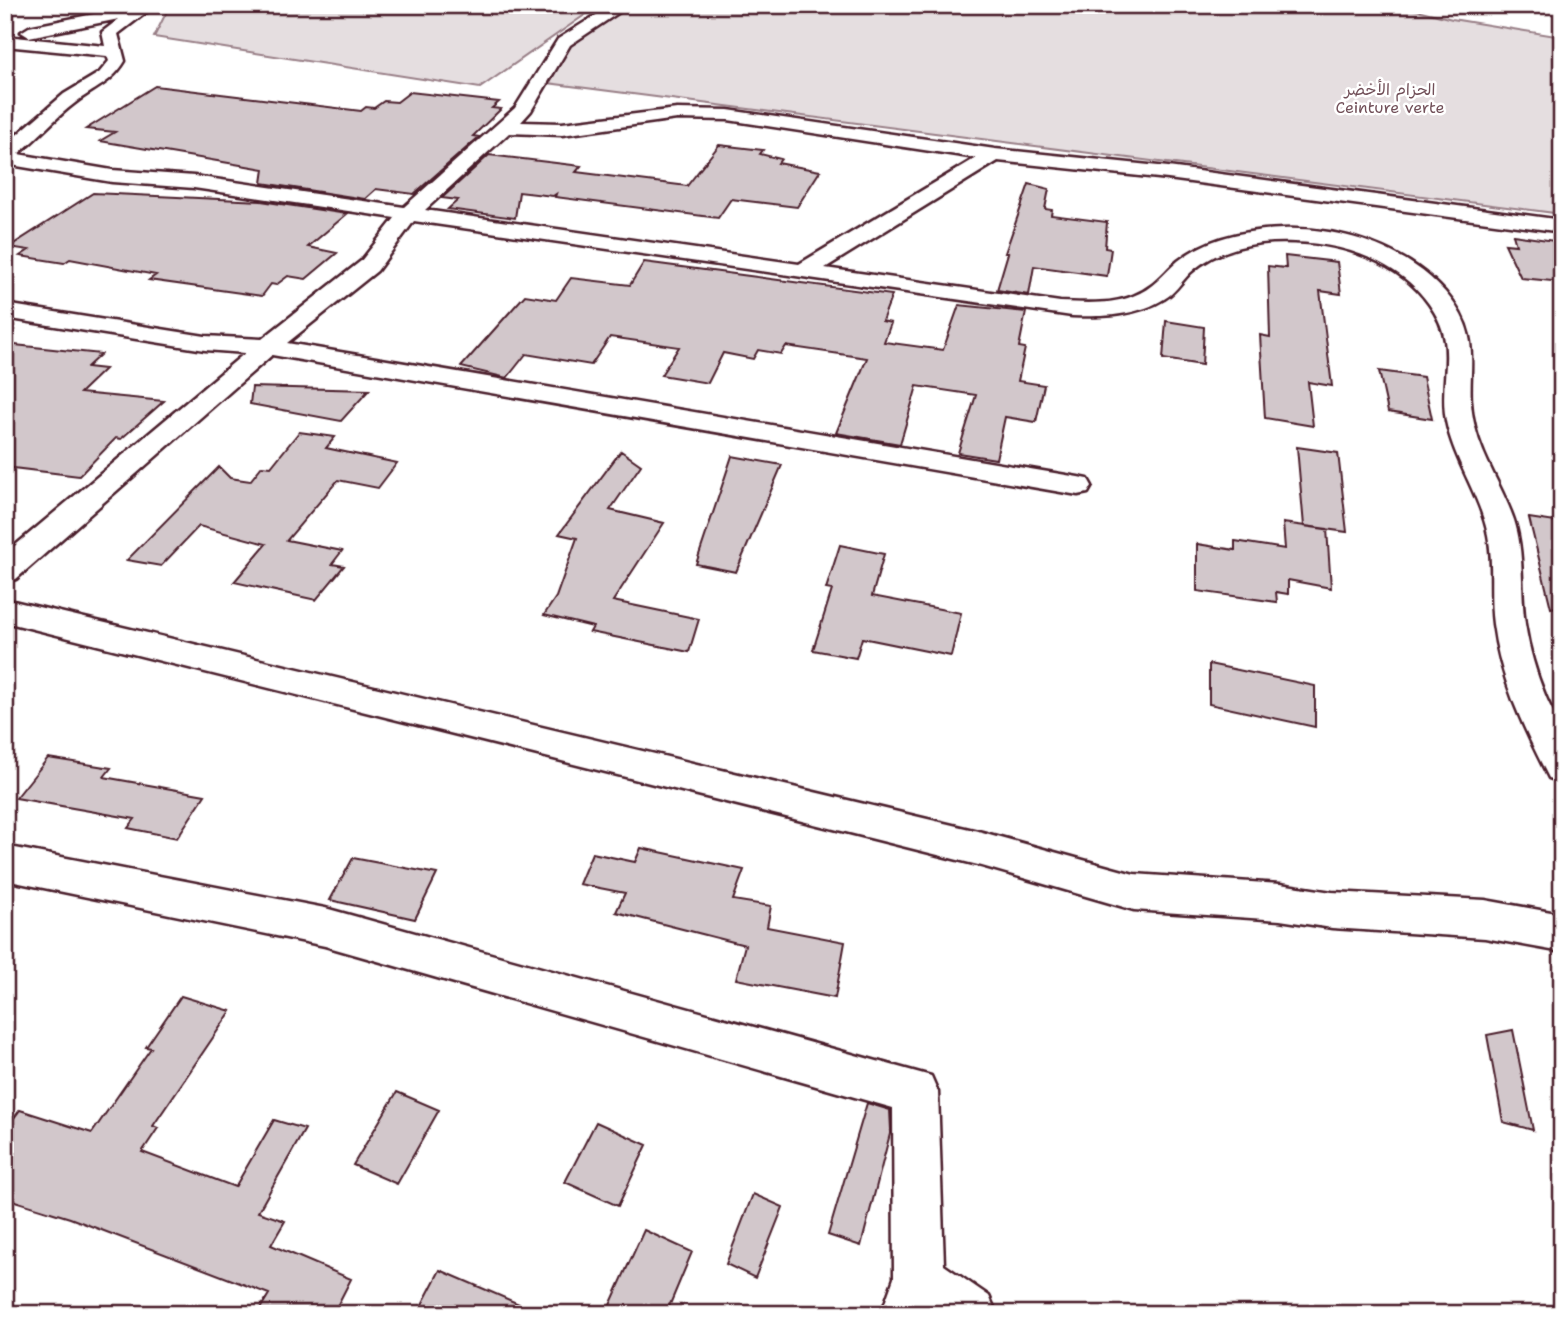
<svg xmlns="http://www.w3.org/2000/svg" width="1567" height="1319" font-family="'Shantell Sans','Playpen Sans Arabic',sans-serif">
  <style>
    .green { fill: #e5dee0; stroke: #987e86; stroke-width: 2 }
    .building { fill: #d2c7cb; stroke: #4a1f2b; stroke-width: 2 }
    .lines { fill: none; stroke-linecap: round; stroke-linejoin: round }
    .minor-casing { stroke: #4a1f2b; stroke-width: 5 }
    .minor { fill: #fff; fill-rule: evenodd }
    .labels { text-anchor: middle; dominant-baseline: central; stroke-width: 5; stroke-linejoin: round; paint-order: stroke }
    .far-park-label { font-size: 16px; fill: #714f58; stroke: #fff }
  </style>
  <rect width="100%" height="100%" fill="#fff"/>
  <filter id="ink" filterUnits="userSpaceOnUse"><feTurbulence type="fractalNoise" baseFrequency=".0143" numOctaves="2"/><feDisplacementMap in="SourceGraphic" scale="14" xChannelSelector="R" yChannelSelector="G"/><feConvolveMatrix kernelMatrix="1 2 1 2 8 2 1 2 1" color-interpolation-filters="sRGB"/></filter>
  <g filter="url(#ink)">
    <path class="green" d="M170,5H599L480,88L154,37Z
      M608,5H1398L1452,19L1562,37V214L532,81Z"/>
    <path class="building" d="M155,86L361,111L366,107L374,108L384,101L397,102L410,92L499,102L492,108L501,109L473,136L479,137L414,194L376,189L365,199L262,183L264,169L100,141L115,132L86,129Z
      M719,145L763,150L760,154L781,159L778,163L820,171L797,207L731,199L718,218L555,197L556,194L553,196L519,192L515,218L448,209L458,200L442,198L489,155L581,166L576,172L687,186Z
      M1029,184L1049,189L1045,209L1052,210L1051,215L1107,222L1105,248L1111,249L1107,276L1034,266L1029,295L997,290L1008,253H1005Z
      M93,193L261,201L347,214L308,247L337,253L306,279L288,276L276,285L271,284L262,296L149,280L156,275L70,259L64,263L20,256L29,250L9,247Z
      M1513,235L1562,242V282L1521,278L1505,244L1516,245Z
      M1285,256L1337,262L1341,294L1320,291L1332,386L1308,382L1313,426L1265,418L1260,335L1270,337L1268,266L1286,268Z
      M644,262L892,295L882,321L891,323L884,342L943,350L959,305L1026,312L1019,347L1025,348L1018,381L1044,385L1036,422L1005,417L996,459L958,453L976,395L917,386L900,444L836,433L867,358L786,346L781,354L758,350L753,359L723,353L708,383L661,375L679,347L610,337L591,365L526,354L507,378L461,367L525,295L556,300L571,278L630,285Z
      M1166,321L1204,327L1202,365L1163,359Z
      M5,344L101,354L87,367L105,369L80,393L164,401L121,439L116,438L79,476L5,467Z
      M1379,371L1423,377L1432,419L1388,412Z
      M252,387L369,390L341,421L250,404Z
      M299,432L335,437L326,448L397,463L378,488L338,480L287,540L342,551L332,564L344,566L316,600L234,582L266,544L199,526L161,566L127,560L219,467L230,478L250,481L262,466L271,467Z
      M1297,447L1338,453L1347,532L1304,526Z
      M621,451L641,465L610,510L664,523L613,601L699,619L689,652L590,632L593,627L544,615L556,597L577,538L559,534Z
      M732,456L782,465L736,572L696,564Z
      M1529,518L1562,523V606L1551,608Z
      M1283,523L1327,529L1331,588L1288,580V594L1276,592L1277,602L1197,591V544L1235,550V541L1285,549Z
      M840,545L884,554L872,596L961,613L951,656L862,638L856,658L813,650L832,590L826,589Z
      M1209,664L1315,686V727L1209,704Z
      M48,758L111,768L104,777L205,795L177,838L128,828L135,819L16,798Z
      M641,848L744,870L733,900L771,906L767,927L845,942L835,998L736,979L745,945L616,912L625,893L579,884L592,853L635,862Z
      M353,858L437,874L415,919L330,900Z
      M181,996L231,1011L153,1126L158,1128L142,1152L235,1187L274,1120L305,1129L258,1212L285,1221L271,1245L351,1279L333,1314H257L269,1294L70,1218L5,1198V1130L20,1110L92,1133L151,1048L146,1047Z
      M1513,1030L1533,1130L1503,1122L1487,1035Z
      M397,1092L439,1110L397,1184L353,1165Z
      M867,1103L890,1110L891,1130L861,1246L828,1235Z
      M596,1122L647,1145L618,1206L565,1182Z
      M753,1194L783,1207L755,1278L726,1264Z
      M644,1230L692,1252L666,1314H606Z
      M440,1270L542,1314H417Z"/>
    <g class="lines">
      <g class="minor-casing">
        <path id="minor" d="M139,5H156L118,34L125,61C112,83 94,88 75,103C55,118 38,138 18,154L112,170L194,176L404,207L515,108L558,39L612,5H630L570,45L531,111L521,122L562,123L677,109L728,110L995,149L1168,167L1562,220V232L1168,179L998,161L825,268L1060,302C1084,303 1111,305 1133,296C1153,289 1163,274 1178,261C1207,238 1247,230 1283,229C1341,227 1406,248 1445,292C1489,343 1461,374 1475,427C1483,460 1503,488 1514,520C1525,554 1520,590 1525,624C1529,649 1536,673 1545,695C1550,708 1560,722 1562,734C1564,750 1562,766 1562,782L1549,778C1524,729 1500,679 1493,624C1489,595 1494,564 1488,535C1480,495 1454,461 1446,421C1438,375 1460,347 1429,304C1400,262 1343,243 1294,242C1258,240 1217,248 1190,273C1181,282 1175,293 1164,299C1137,316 1103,317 1072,316L414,221L377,271L287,343L1078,477L1088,479L1092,486L1088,493L1078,495L272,355L16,579L5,582V554L245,353L205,350L5,318V304L205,336L262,339L361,261L395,218L194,188L112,182L5,164V145L64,94L99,73L109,61L107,56L5,46V36L105,46L102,32L119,19L29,37L21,32L29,27ZM677,119L728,120L976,158L799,264L425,210L509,133L562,135Z
          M5,599L982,832L1134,874L1280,884L1332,892L1485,900L1562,914V952L1485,938L1332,928L1280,920L1134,910L982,866L5,622Z
          M5,846L325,908L931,1076L938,1092L944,1265L989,1296L997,1314H881L894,1278L893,1108L325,946L5,880Z"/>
      </g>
      <use href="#minor" class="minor"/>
    </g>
  </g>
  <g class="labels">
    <g class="far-park-label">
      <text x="1390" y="89">الحزام الأخضر<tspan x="1390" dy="18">Ceinture verte</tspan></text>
    </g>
  </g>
  <rect width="1567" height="1319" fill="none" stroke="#fff" stroke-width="28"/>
  <rect x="14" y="14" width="1539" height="1291" fill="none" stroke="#4a1f2b" stroke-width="2.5" filter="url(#ink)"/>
</svg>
